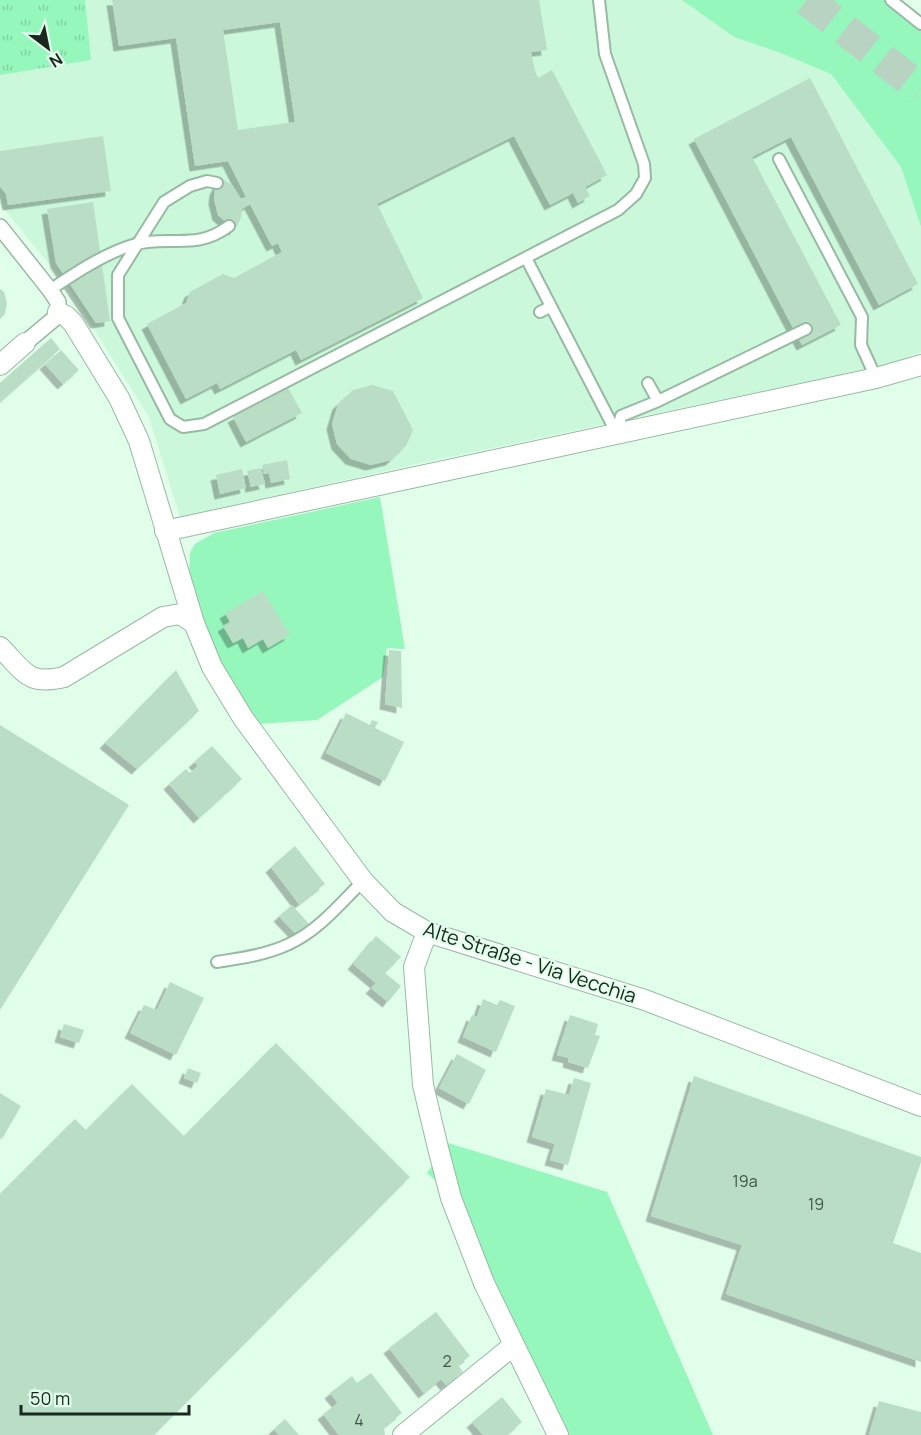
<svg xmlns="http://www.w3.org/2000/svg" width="921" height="1435" font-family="Manrope,sans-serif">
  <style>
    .built { fill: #cbf7da }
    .grass { fill: #95f7bc }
    .park { fill: url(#park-tufts) }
    .building { fill: #b9ddc5; fill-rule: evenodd; filter: url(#shadow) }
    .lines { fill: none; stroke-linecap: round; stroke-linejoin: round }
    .primary-tunnel { stroke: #b9d3c2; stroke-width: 32; stroke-dasharray: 32 16; stroke-linecap: butt }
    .service-casing { stroke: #97baa3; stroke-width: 14 }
    .pedestrian-casing { stroke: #97baa3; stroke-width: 18 }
    .minor-casing { stroke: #97baa3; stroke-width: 22 }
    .service { stroke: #fff; stroke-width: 10 }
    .pedestrian { stroke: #fff; stroke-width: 15 }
    .minor { stroke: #fff; stroke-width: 20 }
    .labels { text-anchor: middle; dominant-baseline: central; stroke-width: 4.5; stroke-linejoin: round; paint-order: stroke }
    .number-label { font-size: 16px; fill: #415448 }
    .street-label { font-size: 20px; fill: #19271e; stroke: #e1feeb }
  </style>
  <defs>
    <pattern id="park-tufts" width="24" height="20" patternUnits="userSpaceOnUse" patternTransform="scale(1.5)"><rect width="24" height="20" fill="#95f7bc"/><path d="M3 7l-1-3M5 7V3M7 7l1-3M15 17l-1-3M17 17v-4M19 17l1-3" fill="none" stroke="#80d4a1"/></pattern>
    <filter id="shadow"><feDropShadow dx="-5.5" dy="5.5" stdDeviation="0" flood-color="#0004"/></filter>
  </defs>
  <rect width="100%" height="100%" fill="#e1feeb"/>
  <path class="built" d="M0,0H682L734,37L778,52L831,74L901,167L921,227V352L889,364L426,462L180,517L149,417L67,286L0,204Z"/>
  <path class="grass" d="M682,0H901L921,17V227L901,167L831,74L778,52L734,37Z
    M380,497L405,649L387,648L383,677L317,720L258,724L216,654L189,580L190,553L195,544L214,533Z
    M448,1143L607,1192L713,1435H567L488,1313L436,1181L427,1173Z"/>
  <path class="park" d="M0,0H85L91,60L0,75Z"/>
  <path class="building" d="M112,0H539L547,50L531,52L535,71L538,78L552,70L607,175L585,187L590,196L578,203L573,193L550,205L514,136L377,204L423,298L301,360L296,350L220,389L217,383L186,399L147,324L186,303L190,292L223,274L234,278L282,252L278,243L272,246L250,204L242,209L241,218L235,230L218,215L214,199L215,190L221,178L232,185L241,199L246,197L228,161L195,166L176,38L119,46ZM280,22L295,122L238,130L223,30Z
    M810,78L918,284L879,305L791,137L752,157L841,325L802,345L694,139Z
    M103,136L111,191L8,205L6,194L0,186V151Z
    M93,202L110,321L96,323L56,263L47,209Z
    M0,289L4,292L7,303L5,314L0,319Z
    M51,338L60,349L0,402V383Z
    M61,350L79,370L63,384L45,364Z
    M373,385L393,391L413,430L406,446L391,460L371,465L351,459L337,444L332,424L338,404L353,390Z
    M288,388L302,413L246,442L233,417Z
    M287,460L290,479L271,483L269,473L264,474L262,465Z
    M261,468L265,484L251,487L247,471Z
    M242,469L246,488L220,494L216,475Z
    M263,591L290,635L268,648L263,639L248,648L243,638L233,643L223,626L230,622L225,613Z
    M389,650L401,651L402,708L385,704Z
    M176,670L199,711L137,769L105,743Z
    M346,713L370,725L372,720L378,722L375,728L404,742L385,781L326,753Z
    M0,725L129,805L0,1010Z
    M212,746L242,779L199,818L169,784L186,769L190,773L198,766L194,762Z
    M295,846L325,884L299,904L271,867Z
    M292,905L309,924L296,934L279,916Z
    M376,936L401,957L385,973L401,986L388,1002L371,988L376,983L353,964Z
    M170,982L204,998L176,1055L130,1033L144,1005L157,1010Z
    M483,999L497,1005L500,1000L515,1006L496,1052L463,1037L472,1015L477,1017Z
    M570,1015L598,1024L595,1035L600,1036L588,1068L568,1062L569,1058L557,1055Z
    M64,1024L84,1030L79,1043L60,1037Z
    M276,1043L410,1177L154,1435H0V1194L75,1119L86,1130L132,1084L184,1136Z
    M457,1054L486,1070L469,1104L439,1088Z
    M188,1068L201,1073L197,1083L184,1078Z
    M694,1076L921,1157V1162L893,1243L921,1253V1362L726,1294L742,1245L651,1216Z
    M574,1078L591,1083L568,1165L550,1160L555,1144L532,1137L546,1089L569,1095Z
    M0,1093L21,1106L2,1139L0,1138Z
    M436,1312L470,1356L458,1365L463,1372L446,1385L441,1379L424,1393L389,1348Z
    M371,1373L402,1413L384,1427L385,1435H339L323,1414L338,1403L330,1393L352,1376L357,1383Z
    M502,1397L522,1422L507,1435H483L472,1422Z
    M879,1401L921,1412V1435H869Z
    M285,1419L299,1435H279L274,1429Z"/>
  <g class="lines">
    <path class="primary-tunnel" d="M807,0L921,89"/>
    <g class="service-casing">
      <path id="service" d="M891,0L921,24
        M779,159L862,317L861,345L876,378
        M217,183L207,181L190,186L164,202L118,275V318L170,419L183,427L204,424L618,210L636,194L645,178L644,164L605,54L599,0
        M526,258L617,434
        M50,290C75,273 107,252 136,244C171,235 196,251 229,226
        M540,312L550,307
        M648,383L658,401
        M617,434L621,416L658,401L806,329
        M217,962C241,958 266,955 289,944C318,931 340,904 363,881"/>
    </g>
    <g class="pedestrian-casing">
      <path id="pedestrian" d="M0,227L50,290L58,302V312L55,318L25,343"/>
    </g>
    <g class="minor-casing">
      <path id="minor" d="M58,312L66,316L73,323L119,398L139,441L194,623L212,667L243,718L363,881L393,912L427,932L645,1000L921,1106
        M0,365L25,343
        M165,531L876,378L921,365
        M0,647C24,671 27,686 64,677L163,617L180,614L194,623
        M427,932L414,967L423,1085L438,1148L451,1198L484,1283L558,1435
        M403,1435L514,1345"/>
    </g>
    <use href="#service" class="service"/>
    <use href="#pedestrian" class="pedestrian"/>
    <use href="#minor" class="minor"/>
  </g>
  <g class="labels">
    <g class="number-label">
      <text x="745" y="1181">19a</text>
      <text x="816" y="1204">19</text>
      <text x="447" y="1361">2</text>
      <text x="359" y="1420">4</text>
    </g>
    <g class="street-label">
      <text transform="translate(530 962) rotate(18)">Alte Straße - Via Vecchia</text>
    </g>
  </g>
  <g transform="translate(48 48) rotate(148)" stroke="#e1feeb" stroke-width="4.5" paint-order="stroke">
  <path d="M0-4.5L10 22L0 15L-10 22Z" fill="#19271e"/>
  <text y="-9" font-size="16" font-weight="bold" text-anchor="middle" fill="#19271e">N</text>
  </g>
  <path d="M21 1405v9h168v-9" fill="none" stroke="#19271e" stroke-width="3"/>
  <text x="30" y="1405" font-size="18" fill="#19271e" stroke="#e1feeb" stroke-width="4.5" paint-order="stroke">50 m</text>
</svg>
